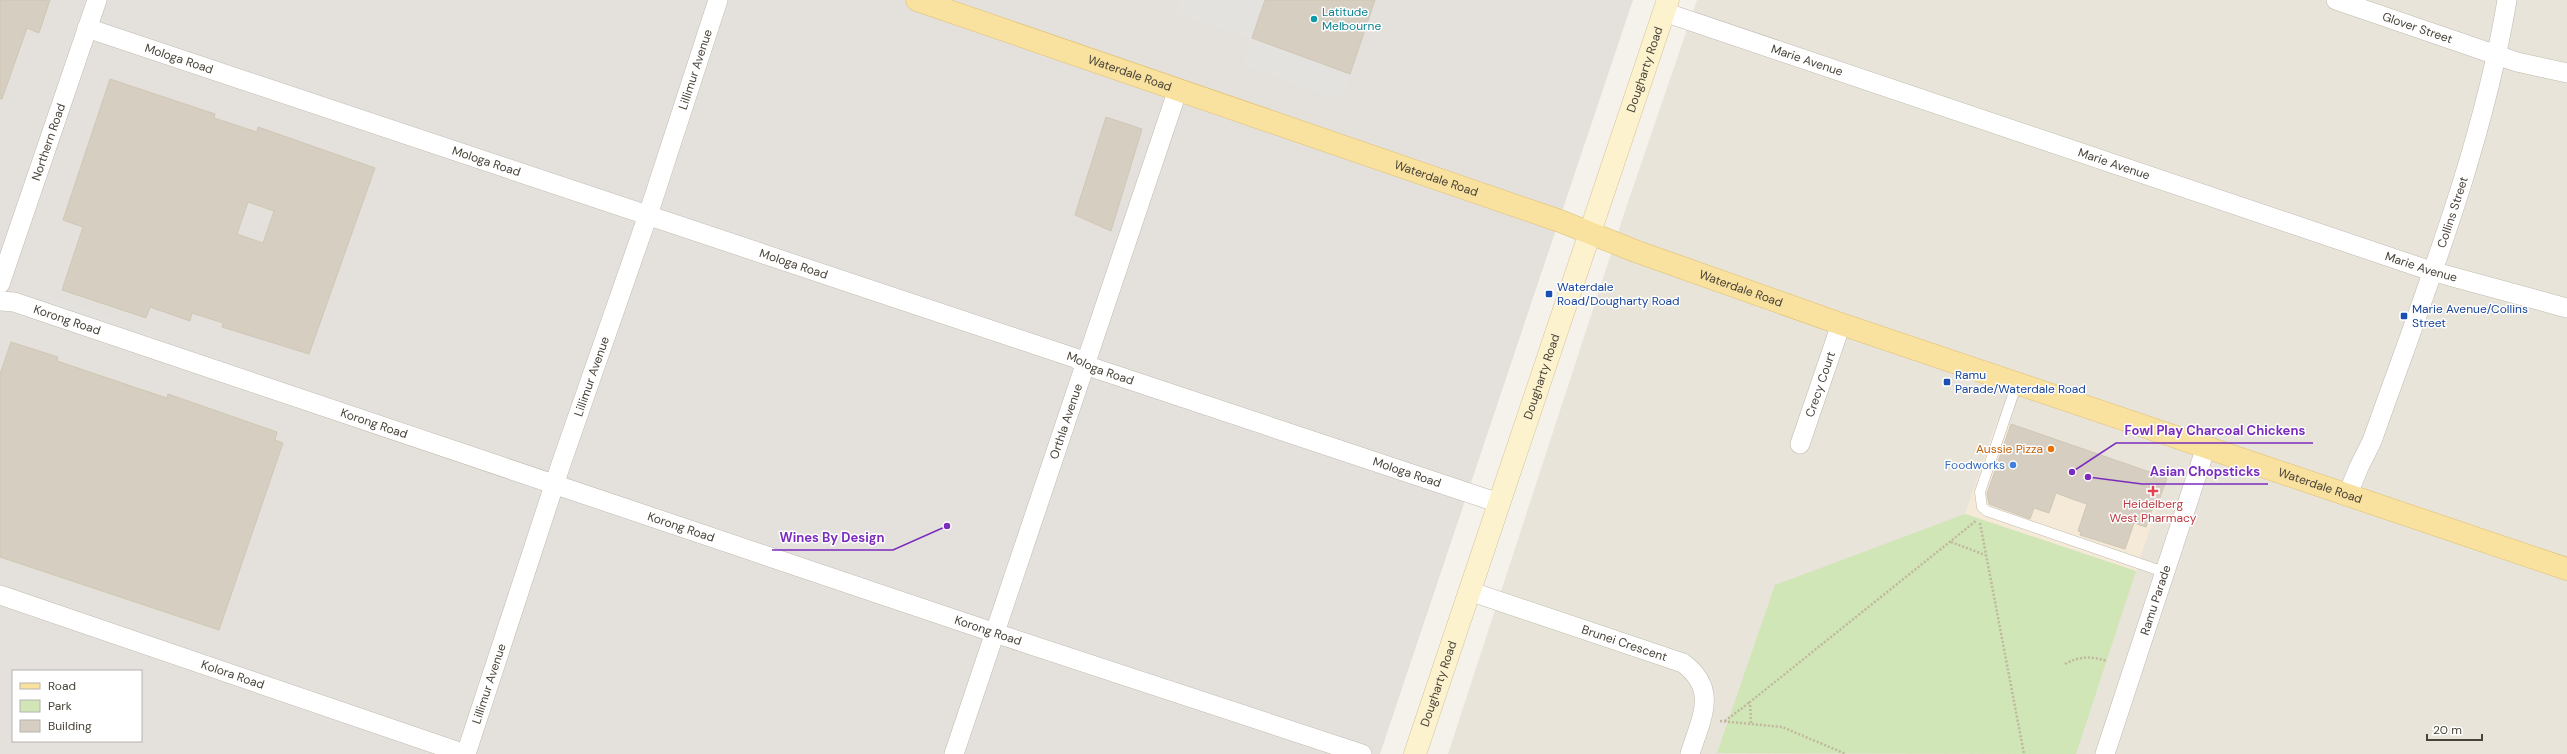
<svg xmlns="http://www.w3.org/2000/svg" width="2567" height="754" font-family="'DM Sans',sans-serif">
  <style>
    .residential { fill: #e8e4d9 }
    .commercial { fill: #f5e9d8 }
    .industrial { fill: #e4e1dc; fill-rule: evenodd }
    .green { fill: #d0e6b6 }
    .parking { fill: #e4e2df }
    .building { fill: #d6cec1; stroke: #d0c6b4; fill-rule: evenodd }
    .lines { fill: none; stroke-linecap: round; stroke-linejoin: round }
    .lane-casing { stroke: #c0baae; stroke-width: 11 }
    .street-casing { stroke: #c0baae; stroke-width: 20 }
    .secondary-casing { stroke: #d2c59d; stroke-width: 23 }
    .primary-casing { stroke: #dfbf6f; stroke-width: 23 }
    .path { stroke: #c1b6a0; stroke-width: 2.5; stroke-dasharray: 2 2; stroke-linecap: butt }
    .lane { stroke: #fff; stroke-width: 10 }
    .street { stroke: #fff; stroke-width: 19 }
    .secondary { stroke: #fcf2cd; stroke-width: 22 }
    .primary { stroke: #f9e19f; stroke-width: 22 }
    .culture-dot { fill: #0f9aa8; stroke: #fff; stroke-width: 1.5 }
    .transit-dot { fill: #1a4fb4; stroke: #fff; stroke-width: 1.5 }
    .food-dot { fill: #e8710a; stroke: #fff; stroke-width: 1.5 }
    .shop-dot { fill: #3f7fe0; stroke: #fff; stroke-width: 1.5 }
    .health-dot { fill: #e0444e; stroke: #fff; stroke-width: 1.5 }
    .labels { text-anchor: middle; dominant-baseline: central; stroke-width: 3; stroke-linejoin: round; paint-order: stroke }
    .culture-label { font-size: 12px; fill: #0d838f; stroke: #fff; text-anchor: start }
    .street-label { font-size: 12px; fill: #494339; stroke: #fff }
    .transit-label { font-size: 12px; fill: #164399; stroke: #fff; text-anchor: start }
    .food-label { font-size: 12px; fill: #c56008; stroke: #fff; text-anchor: end }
    .shop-label { font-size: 12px; fill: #366cbe; stroke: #fff; text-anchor: end }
    .health-label { font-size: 12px; fill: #be3a42; stroke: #fff }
    .leader { fill: none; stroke: #7b2cbf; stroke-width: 1.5 }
    .callout-dot { fill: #7b2cbf; stroke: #fff; stroke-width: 1.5 }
    .callout-label { font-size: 13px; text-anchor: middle; font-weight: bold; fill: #7b2cbf; stroke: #fff; stroke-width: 3; stroke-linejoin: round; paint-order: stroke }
  </style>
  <rect width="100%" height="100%" fill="#f5f2eb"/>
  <path class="residential" d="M1697,0H2567V754H1448L1626,208Z"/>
  <path class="commercial" d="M1997,420L2167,478L2136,571L1965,514Z"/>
  <path class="industrial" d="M0,0H1633L1380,754H0ZM13,671H141V741H13Z"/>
  <path class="green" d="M1965,514L2136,571L2076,754L1717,753L1775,585Z"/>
  <path class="parking" d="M1180,0H1263L1250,39L1175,14Z
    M1252,38L1350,74L1340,101L1242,65Z
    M46,296L112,318L108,334L40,311Z
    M135,327L158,333L153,348L127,340L130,330Z"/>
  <path class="building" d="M0,0H50L39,33L27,28L2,99H0Z
    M1265,0H1375L1350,74L1252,38Z
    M110,79L215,114L214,118L257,132L258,127L375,168L309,354L222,327L223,323L192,313L190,321L150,307L146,318L62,290L83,227L63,220ZM248,202L274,211L263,243L237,234Z
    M1106,117L1142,129L1111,231L1075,215Z
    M11,342L58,357L57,361L128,385L167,398L168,394L277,432L275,440L283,443L219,630L0,557V374Z
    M2011,424L2167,478L2157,506L2154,504L2146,527L2134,523L2125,549L2080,535L2081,532L2078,531L2087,504L2072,499L2056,493L2049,513L2034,508L2030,519L1989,504L1987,494Z"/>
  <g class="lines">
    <g class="lane-casing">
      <path id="lane" d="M2017,383L1980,492L1982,507L1987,511L2164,572"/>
    </g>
    <g class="street-casing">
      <g id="street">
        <path id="s1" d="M2336,0L2517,62L2567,73"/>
        <path id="s2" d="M1664,12L2431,271L2567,308"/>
        <path id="s3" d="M87,28L1075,358L1094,368L1499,503"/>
        <path id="s4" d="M0,284L97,0"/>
        <path id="s5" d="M0,301L14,302L1004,636L1362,754"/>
        <path id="s6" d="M1800,444L1841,324"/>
        <path id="s7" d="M2347,496L2359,467L2372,441C2423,297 2482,151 2507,0"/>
        <path id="s8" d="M1469,591L1683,663C1719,690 1701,718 1690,754"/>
        <path id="s9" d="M0,595L465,754"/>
        <path id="s10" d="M466,754L560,467L648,215L718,0"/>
        <path id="s11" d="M954,754L1178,89"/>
        <path id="s12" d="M2105,754L2206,447"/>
      </g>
    </g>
    <g class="secondary-casing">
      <g id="secondary">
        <path id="s13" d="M1415,754L1668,0"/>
      </g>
    </g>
    <g class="primary-casing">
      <g id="primary">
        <path id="s14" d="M917,0L1560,221L1635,251L1841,324L2567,569"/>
      </g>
    </g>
    <path class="path" d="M1980,523L2024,754
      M1951,542L1985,555
      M2065,664C2079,656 2092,656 2107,661
      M1720,721L1782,727L1846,754
      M1725,721L1750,702
      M1751,723L1750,702L1977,520"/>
    <use href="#lane" class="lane"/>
    <use href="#street" class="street"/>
    <use href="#secondary" class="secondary"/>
    <use href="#primary" class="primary"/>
  </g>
  <circle class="culture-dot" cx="1314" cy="19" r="4"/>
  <g class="transit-dot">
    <rect x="1545" y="290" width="8" height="8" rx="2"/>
    <rect x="2400" y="312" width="8" height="8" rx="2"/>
    <rect x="1943" y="378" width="8" height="8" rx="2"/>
  </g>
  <circle class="food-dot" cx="2051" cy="449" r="4"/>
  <circle class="shop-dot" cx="2013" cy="465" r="4"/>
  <path class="health-dot" d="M2151 485h4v4h4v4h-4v4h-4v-4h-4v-4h4z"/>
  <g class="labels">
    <g class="culture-label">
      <text x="1322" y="12">Latitude<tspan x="1322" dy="14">Melbourne</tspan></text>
    </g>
    <g class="street-label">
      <text stroke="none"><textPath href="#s1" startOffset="86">Glover Street</textPath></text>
      <text stroke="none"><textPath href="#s3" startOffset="97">Mologa Road</textPath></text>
      <text stroke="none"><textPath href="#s2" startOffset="151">Marie Avenue</textPath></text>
      <text stroke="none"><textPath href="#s10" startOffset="722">Lillimur Avenue</textPath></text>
      <text stroke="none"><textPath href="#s13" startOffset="722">Dougharty Road</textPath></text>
      <text stroke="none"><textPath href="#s14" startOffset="225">Waterdale Road</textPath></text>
      <text stroke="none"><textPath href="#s4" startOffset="150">Northern Road</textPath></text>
      <text stroke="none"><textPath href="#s3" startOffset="421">Mologa Road</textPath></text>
      <text stroke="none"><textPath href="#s2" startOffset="475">Marie Avenue</textPath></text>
      <text stroke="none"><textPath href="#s14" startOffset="549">Waterdale Road</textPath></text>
      <text stroke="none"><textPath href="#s7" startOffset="303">Collins Street</textPath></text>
      <text stroke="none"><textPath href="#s3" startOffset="745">Mologa Road</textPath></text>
      <text stroke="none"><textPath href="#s2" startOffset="799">Marie Avenue</textPath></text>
      <text stroke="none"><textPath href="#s14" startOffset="873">Waterdale Road</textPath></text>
      <text stroke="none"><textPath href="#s5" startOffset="70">Korong Road</textPath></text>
      <text stroke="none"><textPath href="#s3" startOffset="1069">Mologa Road</textPath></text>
      <text stroke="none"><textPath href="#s10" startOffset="398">Lillimur Avenue</textPath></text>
      <text stroke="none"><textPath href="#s13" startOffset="398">Dougharty Road</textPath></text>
      <text stroke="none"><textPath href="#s6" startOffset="63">Crecy Court</textPath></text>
      <text stroke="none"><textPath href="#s11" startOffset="351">Orthla Avenue</textPath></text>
      <text stroke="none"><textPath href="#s5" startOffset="394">Korong Road</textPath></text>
      <text stroke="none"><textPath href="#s3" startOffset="1393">Mologa Road</textPath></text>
      <text stroke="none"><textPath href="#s14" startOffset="1485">Waterdale Road</textPath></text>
      <text stroke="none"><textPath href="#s5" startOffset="718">Korong Road</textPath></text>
      <text stroke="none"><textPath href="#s12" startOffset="162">Ramu Parade</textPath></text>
      <text stroke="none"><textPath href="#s5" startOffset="1042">Korong Road</textPath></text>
      <text stroke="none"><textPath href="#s8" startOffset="164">Brunei Crescent</textPath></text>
      <text stroke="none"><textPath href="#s9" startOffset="246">Kolora Road</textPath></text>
      <text stroke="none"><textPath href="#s10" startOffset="74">Lillimur Avenue</textPath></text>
      <text stroke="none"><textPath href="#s13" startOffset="74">Dougharty Road</textPath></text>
    </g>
    <g class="transit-label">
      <text x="1557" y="287">Waterdale<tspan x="1557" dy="14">Road/Dougharty Road</tspan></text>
      <text x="2412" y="309">Marie Avenue/Collins<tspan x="2412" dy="14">Street</tspan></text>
      <text x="1955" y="375">Ramu<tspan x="1955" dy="14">Parade/Waterdale Road</tspan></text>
    </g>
    <g class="food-label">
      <text x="2043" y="449">Aussie Pizza</text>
    </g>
    <g class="shop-label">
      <text x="2005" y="465">Foodworks</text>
    </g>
    <g class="health-label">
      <text x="2153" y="504">Heidelberg<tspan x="2153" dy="14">West Pharmacy</tspan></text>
    </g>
  </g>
  <path class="leader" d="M2072 472L2116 443H2313M2088 477L2142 484H2268M947 526L893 550H772"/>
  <g class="callout-dot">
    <circle cx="2072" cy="472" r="4"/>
    <circle cx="2088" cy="477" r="4"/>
    <circle cx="947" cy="526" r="4"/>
  </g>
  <g class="callout-label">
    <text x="2215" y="435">Fowl Play Charcoal Chickens</text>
    <text x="2205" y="476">Asian Chopsticks</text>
    <text x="832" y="542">Wines By Design</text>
  </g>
  <rect x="12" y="670" width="130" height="72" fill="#ffffff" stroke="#b6b4b0"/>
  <rect x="20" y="683" width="20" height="6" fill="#f9e19f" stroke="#b6b4b0"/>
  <text x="48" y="690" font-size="12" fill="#494339">Road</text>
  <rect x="20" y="700" width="20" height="12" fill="#d0e6b6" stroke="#b6b4b0"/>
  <text x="48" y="710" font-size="12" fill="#494339">Park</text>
  <rect x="20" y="720" width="20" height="12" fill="#d6cec1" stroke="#b6b4b0"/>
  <text x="48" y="730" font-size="12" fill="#494339">Building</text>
  <path d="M2427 734v6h55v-6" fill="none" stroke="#494339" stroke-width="2"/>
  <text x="2433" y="734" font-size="12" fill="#494339" stroke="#ffffff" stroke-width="3" paint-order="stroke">20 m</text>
</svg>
